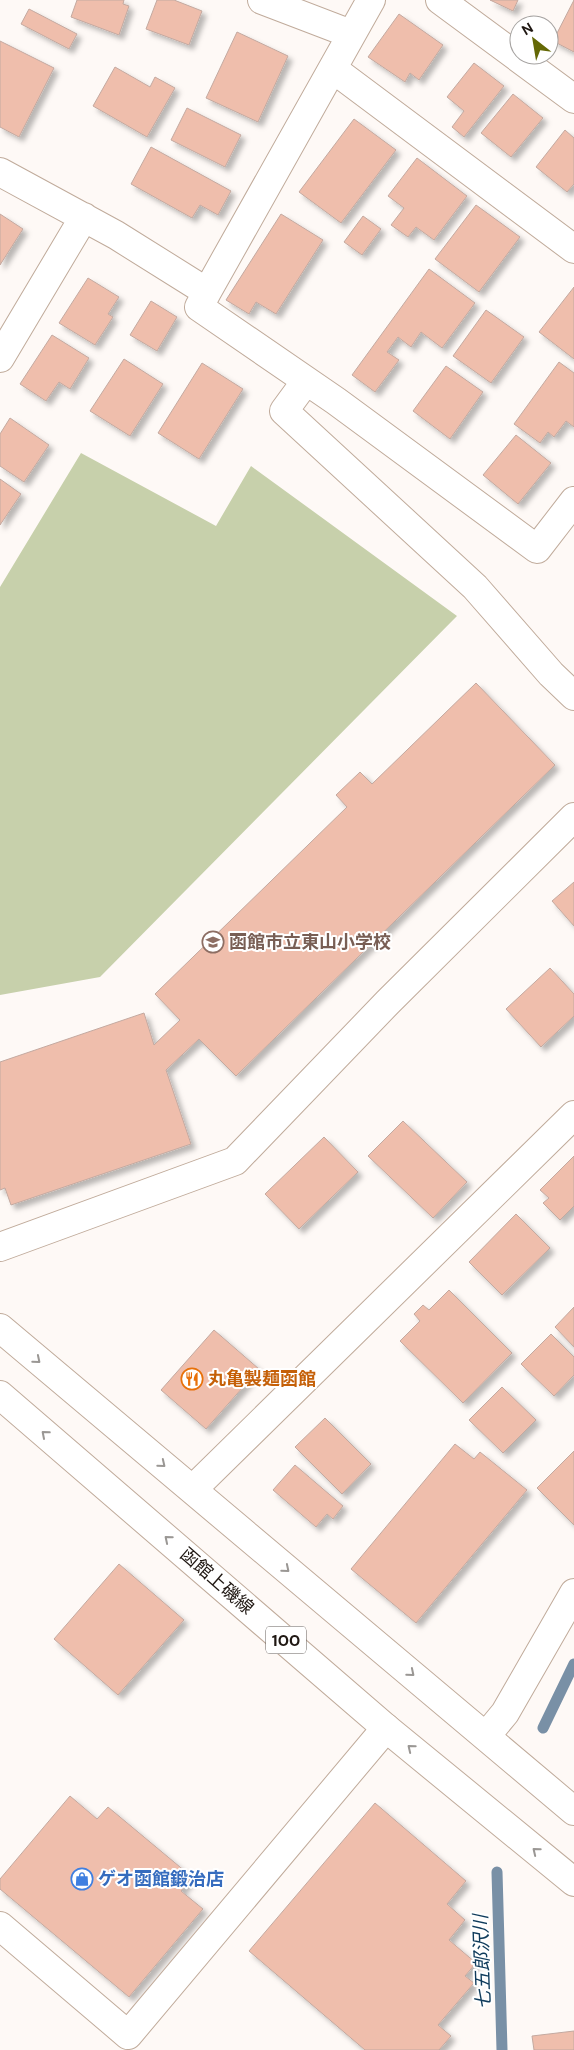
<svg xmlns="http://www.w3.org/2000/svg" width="574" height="2050" font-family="'DM Sans','Noto Sans JP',sans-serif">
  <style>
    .green { fill: #c7d0ab }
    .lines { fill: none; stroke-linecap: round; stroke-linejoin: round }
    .stream { stroke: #7990a6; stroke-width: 11 }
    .building { fill: #efbeac; stroke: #c3a9a0; filter: url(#shadow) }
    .minor-casing { stroke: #c0ab9b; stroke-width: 30 }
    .major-casing { stroke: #c0ab9b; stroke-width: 30 }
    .minor { stroke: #fff; stroke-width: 28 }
    .major { stroke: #fff; stroke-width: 28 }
    .oneway { stroke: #9a9794 }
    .labels { text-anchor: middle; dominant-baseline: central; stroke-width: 4; stroke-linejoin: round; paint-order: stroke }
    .shield { fill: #fff; stroke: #625d59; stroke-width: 1 }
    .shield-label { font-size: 16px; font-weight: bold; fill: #1f1712 }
    .education-label { font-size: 18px; font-weight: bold; fill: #785e54; stroke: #fff; text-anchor: start }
    .food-label { font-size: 18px; font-weight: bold; fill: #c56008; stroke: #fff; text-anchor: start }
    .street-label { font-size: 18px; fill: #1f1712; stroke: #fff }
    .shop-label { font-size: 18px; font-weight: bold; fill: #366cbe; stroke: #fff; text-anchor: start }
    .water-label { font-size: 19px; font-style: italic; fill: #0f3b5b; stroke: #fff }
  </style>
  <defs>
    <filter id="shadow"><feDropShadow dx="4.5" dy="4.5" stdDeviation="2.5" flood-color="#0004"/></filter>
  </defs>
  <rect width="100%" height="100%" fill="#fef9f6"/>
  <path class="green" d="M81,453L216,526L251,466L457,616L100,977L0,995V587Z"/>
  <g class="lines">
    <path class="stream" d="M543,1728L574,1664
      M497,1872L502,2050"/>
  </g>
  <path class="building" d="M77,0H124L123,4L129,6L119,35L71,17Z
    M157,0H174L202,11L189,45L146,29Z
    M490,0H518L513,11Z
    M574,0V52L553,41Z
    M29,9L77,34L69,49L21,24Z
    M399,14L443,45L419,80L410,73L405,82L368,57Z
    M237,32L288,56L258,122L206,98Z
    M0,41L54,68L19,137L0,127Z
    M474,63L504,86L464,137L452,127L464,111L447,97Z
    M115,67L150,87L155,77L175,88L147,137L93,106Z
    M513,94L543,118L511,157L481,133Z
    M187,108L241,135L225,167L171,140Z
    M354,119L396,150L341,223L299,192Z
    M565,130L574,138V184L567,192L536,167Z
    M151,147L231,191L218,215L200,205L192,218L131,184Z
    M417,158L467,196L434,240L416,227L408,237L391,225L404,208L388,196Z
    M476,205L520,237L479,292L435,259Z
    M0,214L23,229L0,265Z
    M281,214L323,240L276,314L256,302L249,314L226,300Z
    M363,216L381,229L362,255L344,242Z
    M429,269L475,303L442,348L421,332L411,347L398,337L387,352L399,360L375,392L352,375Z
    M88,278L119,297L108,314L113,317L95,345L59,323Z
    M574,287V359L539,332Z
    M151,301L177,317L157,351L130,335Z
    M486,310L524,337L491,383L453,356Z
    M52,335L89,358L70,389L59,382L46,401L20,384Z
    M124,359L163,384L130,436L90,411Z
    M559,362L574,373V427L566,421L554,437L548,432L540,443L514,424Z
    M202,363L243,389L199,459L158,433Z
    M446,366L483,392L450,439L413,411Z
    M10,418L49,445L24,482L0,466V434Z
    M516,435L551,463L518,504L483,475Z
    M0,479L21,494L0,525Z
    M476,683L555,765L236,1076L199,1039L166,1070L191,1144L11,1205L5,1188L0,1190V1062L144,1013L154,1045L180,1020L155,994L347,807L336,795L360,772L372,784Z
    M574,882V926L552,901Z
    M550,968L574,994V1016L541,1047L506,1009Z
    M403,1121L467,1182L433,1218L368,1156Z
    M324,1137L358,1172L299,1229L265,1194Z
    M574,1156V1206L560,1220L543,1203L549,1198L540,1190Z
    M516,1214L550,1248L502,1295L469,1262Z
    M449,1290L512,1353L463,1403L400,1341L420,1321L414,1314L423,1305L429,1310Z
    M574,1307V1347L555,1327Z
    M214,1330L259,1369L206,1429L161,1390Z
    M551,1334L574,1357V1375L554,1396L521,1364Z
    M502,1387L536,1420L503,1453L469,1420Z
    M325,1418L371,1464L342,1494L295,1447Z
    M455,1444L474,1459L480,1452L527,1490L416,1623L351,1569Z
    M574,1451V1525L537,1488Z
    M295,1465L343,1506L333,1519L327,1514L316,1527L273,1490Z
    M119,1564L184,1620L118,1695L54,1639Z
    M70,1796L97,1819L108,1807L192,1877L181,1891L203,1909L129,1997L0,1889V1879Z
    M375,1803L466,1881L447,1904L465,1920L449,1940L476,1963L465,1976L474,1983L438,2025L451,2036L439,2050H365L249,1951Z
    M574,2031V2050H534L532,2036Z"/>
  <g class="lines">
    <g class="minor-casing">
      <path id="minor" d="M262,0L351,34
        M440,0L574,99
        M333,69L574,249
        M0,172L116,235L207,292L199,307L336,401L537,549L574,501
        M207,292L371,0
        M0,358L84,217
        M306,381L284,411L475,587L551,674L574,696
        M0,1247L235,1161L388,1002L574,817
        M193,1489L574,1115
        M486,1736L505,1713L574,1593
        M0,1926L128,2035L386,1728"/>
    </g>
    <g class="major-casing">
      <path id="major" d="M0,1328L574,1811
        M0,1395L386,1728L574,1882"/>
    </g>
    <use href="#minor" class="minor"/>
    <use href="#major" class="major"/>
  </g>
  <defs><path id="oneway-chevron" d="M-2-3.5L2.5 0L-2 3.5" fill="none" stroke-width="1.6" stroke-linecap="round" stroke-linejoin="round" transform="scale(1.25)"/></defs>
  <g class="oneway">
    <use href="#oneway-chevron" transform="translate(37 1360) rotate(40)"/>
    <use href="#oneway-chevron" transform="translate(45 1434) rotate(-139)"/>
    <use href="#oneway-chevron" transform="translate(162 1464) rotate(39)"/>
    <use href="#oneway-chevron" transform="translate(168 1539) rotate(-140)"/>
    <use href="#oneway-chevron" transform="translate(286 1569) rotate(40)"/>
    <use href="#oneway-chevron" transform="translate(411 1673) rotate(40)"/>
    <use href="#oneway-chevron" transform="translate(411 1748) rotate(-141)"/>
    <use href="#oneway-chevron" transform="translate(536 1851) rotate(-141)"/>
  </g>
  <defs>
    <g id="school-ring" transform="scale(1.125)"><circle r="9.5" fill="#fff" stroke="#8d6e63" stroke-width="1.5"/><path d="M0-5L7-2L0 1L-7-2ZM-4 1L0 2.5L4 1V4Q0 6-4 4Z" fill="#8d6e63"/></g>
    <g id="restaurant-ring" transform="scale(1.125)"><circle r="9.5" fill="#fff" stroke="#e8710a" stroke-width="1.5"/><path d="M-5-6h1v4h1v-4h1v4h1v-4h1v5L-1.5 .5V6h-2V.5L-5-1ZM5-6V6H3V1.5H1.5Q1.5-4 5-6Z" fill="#e8710a"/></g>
    <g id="shop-ring" transform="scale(1.125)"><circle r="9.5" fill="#fff" stroke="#3f7fe0" stroke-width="1.5"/><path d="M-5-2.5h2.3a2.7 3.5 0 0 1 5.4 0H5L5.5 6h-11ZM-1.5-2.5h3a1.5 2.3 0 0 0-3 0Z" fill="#3f7fe0"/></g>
  </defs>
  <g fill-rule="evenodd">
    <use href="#school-ring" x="213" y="942"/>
    <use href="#restaurant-ring" x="192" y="1379"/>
    <use href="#shop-ring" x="82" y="1879"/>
  </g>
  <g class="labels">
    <rect class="shield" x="266" y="1626.5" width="40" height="27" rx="4"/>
    <g class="shield-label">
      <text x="286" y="1640">100</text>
    </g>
    <g class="education-label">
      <text x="229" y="942">函館市立東山小学校</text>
    </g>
    <g class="food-label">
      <text x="208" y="1379">丸亀製麺函館</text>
    </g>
    <g class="street-label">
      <text transform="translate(217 1581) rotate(41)">函館上磯線</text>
    </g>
    <g class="shop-label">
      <text x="98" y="1879">ゲオ函館鍛治店</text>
    </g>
    <g class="water-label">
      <text transform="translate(482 1962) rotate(-92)">七五郎沢川</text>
    </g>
  </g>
  <g transform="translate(534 40) rotate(329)"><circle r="24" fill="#ffffff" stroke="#a5a2a0"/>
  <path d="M0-4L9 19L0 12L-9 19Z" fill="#646805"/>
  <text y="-8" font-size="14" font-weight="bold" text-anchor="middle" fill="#1f1712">N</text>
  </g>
</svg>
